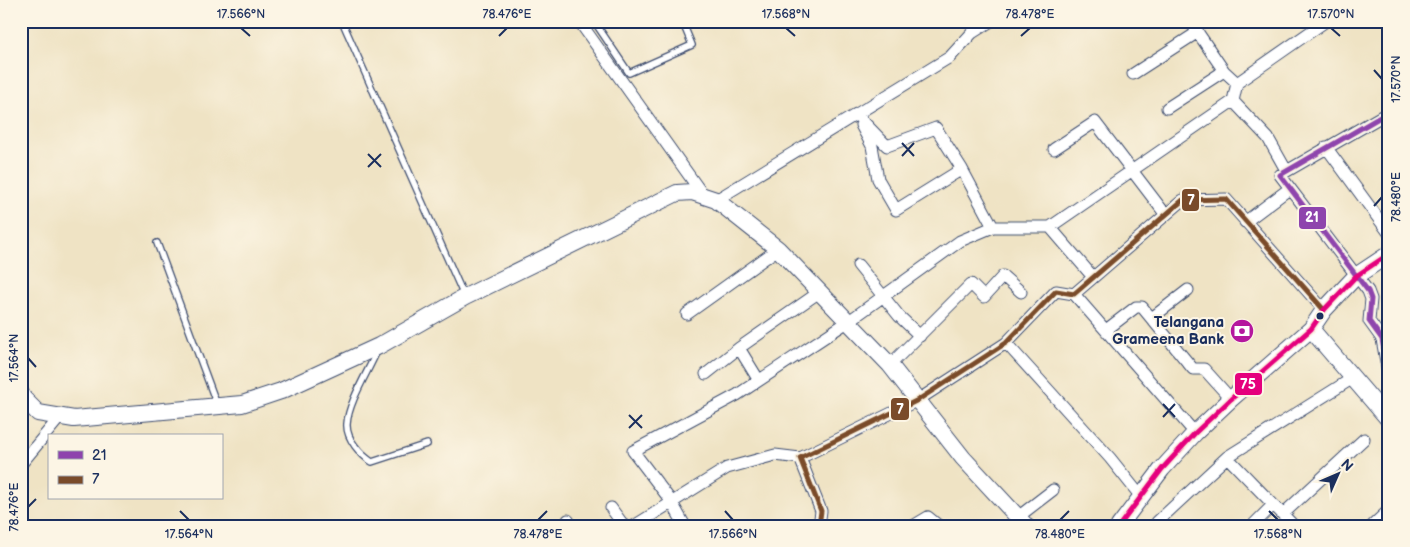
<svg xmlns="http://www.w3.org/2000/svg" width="1410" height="547" font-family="'Balsamiq Sans',sans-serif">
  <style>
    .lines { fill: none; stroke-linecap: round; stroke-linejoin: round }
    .service-casing { stroke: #3b4a6d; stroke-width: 8 }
    .minor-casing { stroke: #3b4a6d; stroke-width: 13 }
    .secondary-casing { stroke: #3b4a6d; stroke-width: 18 }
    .service { stroke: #fff; stroke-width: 5.5 }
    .minor { stroke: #fff; stroke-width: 11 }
    .secondary { stroke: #fff; stroke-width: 16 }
    .bus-1-casing { stroke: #fcf5e5; stroke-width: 9 }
    .bus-2-casing { stroke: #fcf5e5; stroke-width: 9 }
    .bus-3-casing { stroke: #fcf5e5; stroke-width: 9 }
    .bus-1 { stroke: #8e44ad; stroke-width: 5 }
    .bus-2 { stroke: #7a4b2a; stroke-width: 5 }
    .bus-3 { stroke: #e5007d; stroke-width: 5 }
    .ticks { fill: none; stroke: #1b2f5e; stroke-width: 2 }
    .bus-dot { fill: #1b2f5e; stroke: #fcf5e5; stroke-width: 2 }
    .labels { text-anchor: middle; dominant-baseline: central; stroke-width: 4; stroke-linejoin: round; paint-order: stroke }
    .poi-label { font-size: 15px; font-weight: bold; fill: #1b2f5e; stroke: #fcf5e5; text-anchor: end }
    .line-badge { stroke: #fcf5e5; stroke-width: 2 }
    .badge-label { font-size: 14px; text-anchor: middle; font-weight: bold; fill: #fff }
    .neatline { fill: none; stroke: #1b2f5e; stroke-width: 2 }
    .ticks-label { font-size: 12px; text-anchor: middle; fill: #1b2f5e }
  </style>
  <rect width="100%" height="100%" fill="#fcf5e5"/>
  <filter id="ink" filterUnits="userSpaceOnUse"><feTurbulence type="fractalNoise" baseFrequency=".02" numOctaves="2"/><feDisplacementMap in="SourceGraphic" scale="10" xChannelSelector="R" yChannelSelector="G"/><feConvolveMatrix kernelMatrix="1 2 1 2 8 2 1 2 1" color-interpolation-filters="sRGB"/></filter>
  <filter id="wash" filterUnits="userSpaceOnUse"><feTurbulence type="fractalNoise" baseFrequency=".0096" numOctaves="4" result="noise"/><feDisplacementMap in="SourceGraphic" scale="20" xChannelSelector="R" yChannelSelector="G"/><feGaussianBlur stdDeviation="1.12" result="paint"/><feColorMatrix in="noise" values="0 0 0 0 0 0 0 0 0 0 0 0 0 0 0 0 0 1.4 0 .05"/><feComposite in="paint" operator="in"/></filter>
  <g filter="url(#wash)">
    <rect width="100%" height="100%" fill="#efe3c4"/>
  </g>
  <g filter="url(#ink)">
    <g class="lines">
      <g class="service-casing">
        <path id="service" d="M342,21L464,296
          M594,21L629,73L692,45L682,21
          M157,243L217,405
          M377,351C369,370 348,403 347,424C346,439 361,455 372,462L427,444"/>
      </g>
      <g class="minor-casing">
        <path id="minor" d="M579,21L703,195
          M1190,21L1224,71L1237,83L1233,101L1268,138L1286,170
          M1133,74L1198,32
          M1237,83L1326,21
          M1167,108L1224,71
          M856,114L887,146L936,128L962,169L993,227
          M861,125L872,146L878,179L896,210L962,169
          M1326,147L1389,233
          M1054,149L1095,122L1166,215
          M716,200L950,57L972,33L991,21
          M1245,222L1289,189
          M1050,227L1093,277
          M858,265L899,316L920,336
          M1074,294L1195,433
          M687,314L778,249
          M1153,317L1188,290
          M1106,330L1136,307H1142L1193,369H1204L1231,399
          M1006,343L1110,458L1142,498
          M739,348L758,379
          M890,365L971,284L984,297L1003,276L1021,292
          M1388,373L1382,339L1369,321L1371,299L1368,291L1280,175L1389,112
          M706,374L739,348L818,293
          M1227,457L1353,378
          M21,464L60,417
          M611,508L624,526
          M1283,514L1364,439
          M1018,517L1053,490
          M568,520L572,526
          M1157,522L1227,457L1294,526
          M634,526L727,468L775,455L800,458
          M685,526L671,501L633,451L737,395L849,321L960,241L993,227H1050L1233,101
          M819,526L821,511L800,458L918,400L1006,343L1056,291L1074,294L1183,200L1226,199L1324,310
          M913,526L928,517L939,526
          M1252,526L1273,505
          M1372,526L1389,510"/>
      </g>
      <g class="secondary-casing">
        <path id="secondary" d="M1311,329L1389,420
          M21,394L24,399L38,413L74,419L242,404L281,391L379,346L465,297L677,193L692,192L716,200L778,249L890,365L963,458L1026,526
          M1119,526L1162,469L1195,433L1231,399L1311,329L1324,310L1356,276L1389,254"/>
      </g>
      <use href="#service" class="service"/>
      <use href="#minor" class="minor"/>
      <use href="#secondary" class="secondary"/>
      <g class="bus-1-casing">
        <path id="bus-1" d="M1388,373L1382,339L1369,321L1371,299L1368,291L1280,175L1389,112"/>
      </g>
      <g class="bus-2-casing">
        <path id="bus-2" d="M819,526L821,511L800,458L918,400L1006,343L1056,291L1074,294L1183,200L1226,199L1324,310"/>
      </g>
      <g class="bus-3-casing">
        <path id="bus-3" d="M1119,526L1162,469L1195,433L1231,399L1311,329L1324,310L1356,276L1389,254"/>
      </g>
      <use href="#bus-1" class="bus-1"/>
      <use href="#bus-2" class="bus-2"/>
      <use href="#bus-3" class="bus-3"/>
    </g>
  </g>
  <path class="ticks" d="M241,28L250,36M786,28L795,36M1331,28L1340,36M499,36L507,28M1021,36L1030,28M1374,70L1382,79M902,143L914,156M368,154L381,167M902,156L914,143M368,167L381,154M1374,206L1382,197M28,358L36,367M1163,404L1175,417M629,415L642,428M1163,417L1175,404M629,428L642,415M28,507L36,499M180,511L189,520M725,511L733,520M1269,511L1278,520M538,520L547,511M1060,520L1069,511"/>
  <defs>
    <g id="bank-disc" transform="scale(1.25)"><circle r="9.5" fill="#b5179e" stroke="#fcf5e5"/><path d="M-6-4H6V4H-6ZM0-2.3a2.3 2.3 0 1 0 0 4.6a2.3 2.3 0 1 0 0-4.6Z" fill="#fff"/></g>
  </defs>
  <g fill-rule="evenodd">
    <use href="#bank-disc" x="1242" y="331"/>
  </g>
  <circle class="bus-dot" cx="1320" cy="316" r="4.5"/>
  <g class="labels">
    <g class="poi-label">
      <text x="1224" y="322">Telangana<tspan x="1224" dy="17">Grameena Bank</tspan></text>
    </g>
  </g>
  <g class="line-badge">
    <rect x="1181" y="188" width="19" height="24" rx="5" fill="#7a4b2a"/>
    <rect x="1298" y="206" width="29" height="24" rx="5" fill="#8e44ad"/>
    <rect x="1234" y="372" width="29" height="24" rx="5" fill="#e5007d"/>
    <rect x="890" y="397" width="20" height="24" rx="5" fill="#7a4b2a"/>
  </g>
  <g class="badge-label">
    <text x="1191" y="205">7</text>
    <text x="1312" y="222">21</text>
    <text x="1248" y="389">75</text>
    <text x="900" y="414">7</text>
  </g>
  <rect width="1410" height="547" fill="none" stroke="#fcf5e5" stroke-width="55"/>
  <rect x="48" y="434" width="175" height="65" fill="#fcf5e5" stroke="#a2a6af"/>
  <rect x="58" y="451" width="25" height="8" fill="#8e44ad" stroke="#a2a6af"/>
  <text x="92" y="460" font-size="15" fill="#1b2f5e">21</text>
  <rect x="58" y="476" width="25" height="8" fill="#7a4b2a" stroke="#a2a6af"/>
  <text x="92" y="484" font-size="15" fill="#1b2f5e">7</text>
  <g transform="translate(1338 474) rotate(45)" stroke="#fcf5e5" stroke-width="4" paint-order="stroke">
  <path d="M0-4L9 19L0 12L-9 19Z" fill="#1b2f5e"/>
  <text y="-8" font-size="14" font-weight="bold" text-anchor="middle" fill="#1b2f5e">N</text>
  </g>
  <rect x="28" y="28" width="1354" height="492" class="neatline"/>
  <g class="ticks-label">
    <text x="241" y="18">17.566°N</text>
    <text x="507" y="18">78.476°E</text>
    <text x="786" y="18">17.568°N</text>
    <text x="1030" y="18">78.478°E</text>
    <text x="1331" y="18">17.570°N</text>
    <text transform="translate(1396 79) rotate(-90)" y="4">17.570°N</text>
    <text transform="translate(1396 197) rotate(-90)" y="4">78.480°E</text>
    <text transform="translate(14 358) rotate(-90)" y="4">17.564°N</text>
    <text transform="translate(14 507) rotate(-90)" y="4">78.476°E</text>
    <text x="189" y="538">17.564°N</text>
    <text x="538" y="538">78.478°E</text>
    <text x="733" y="538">17.566°N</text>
    <text x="1060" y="538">78.480°E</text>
    <text x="1278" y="538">17.568°N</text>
  </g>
</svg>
